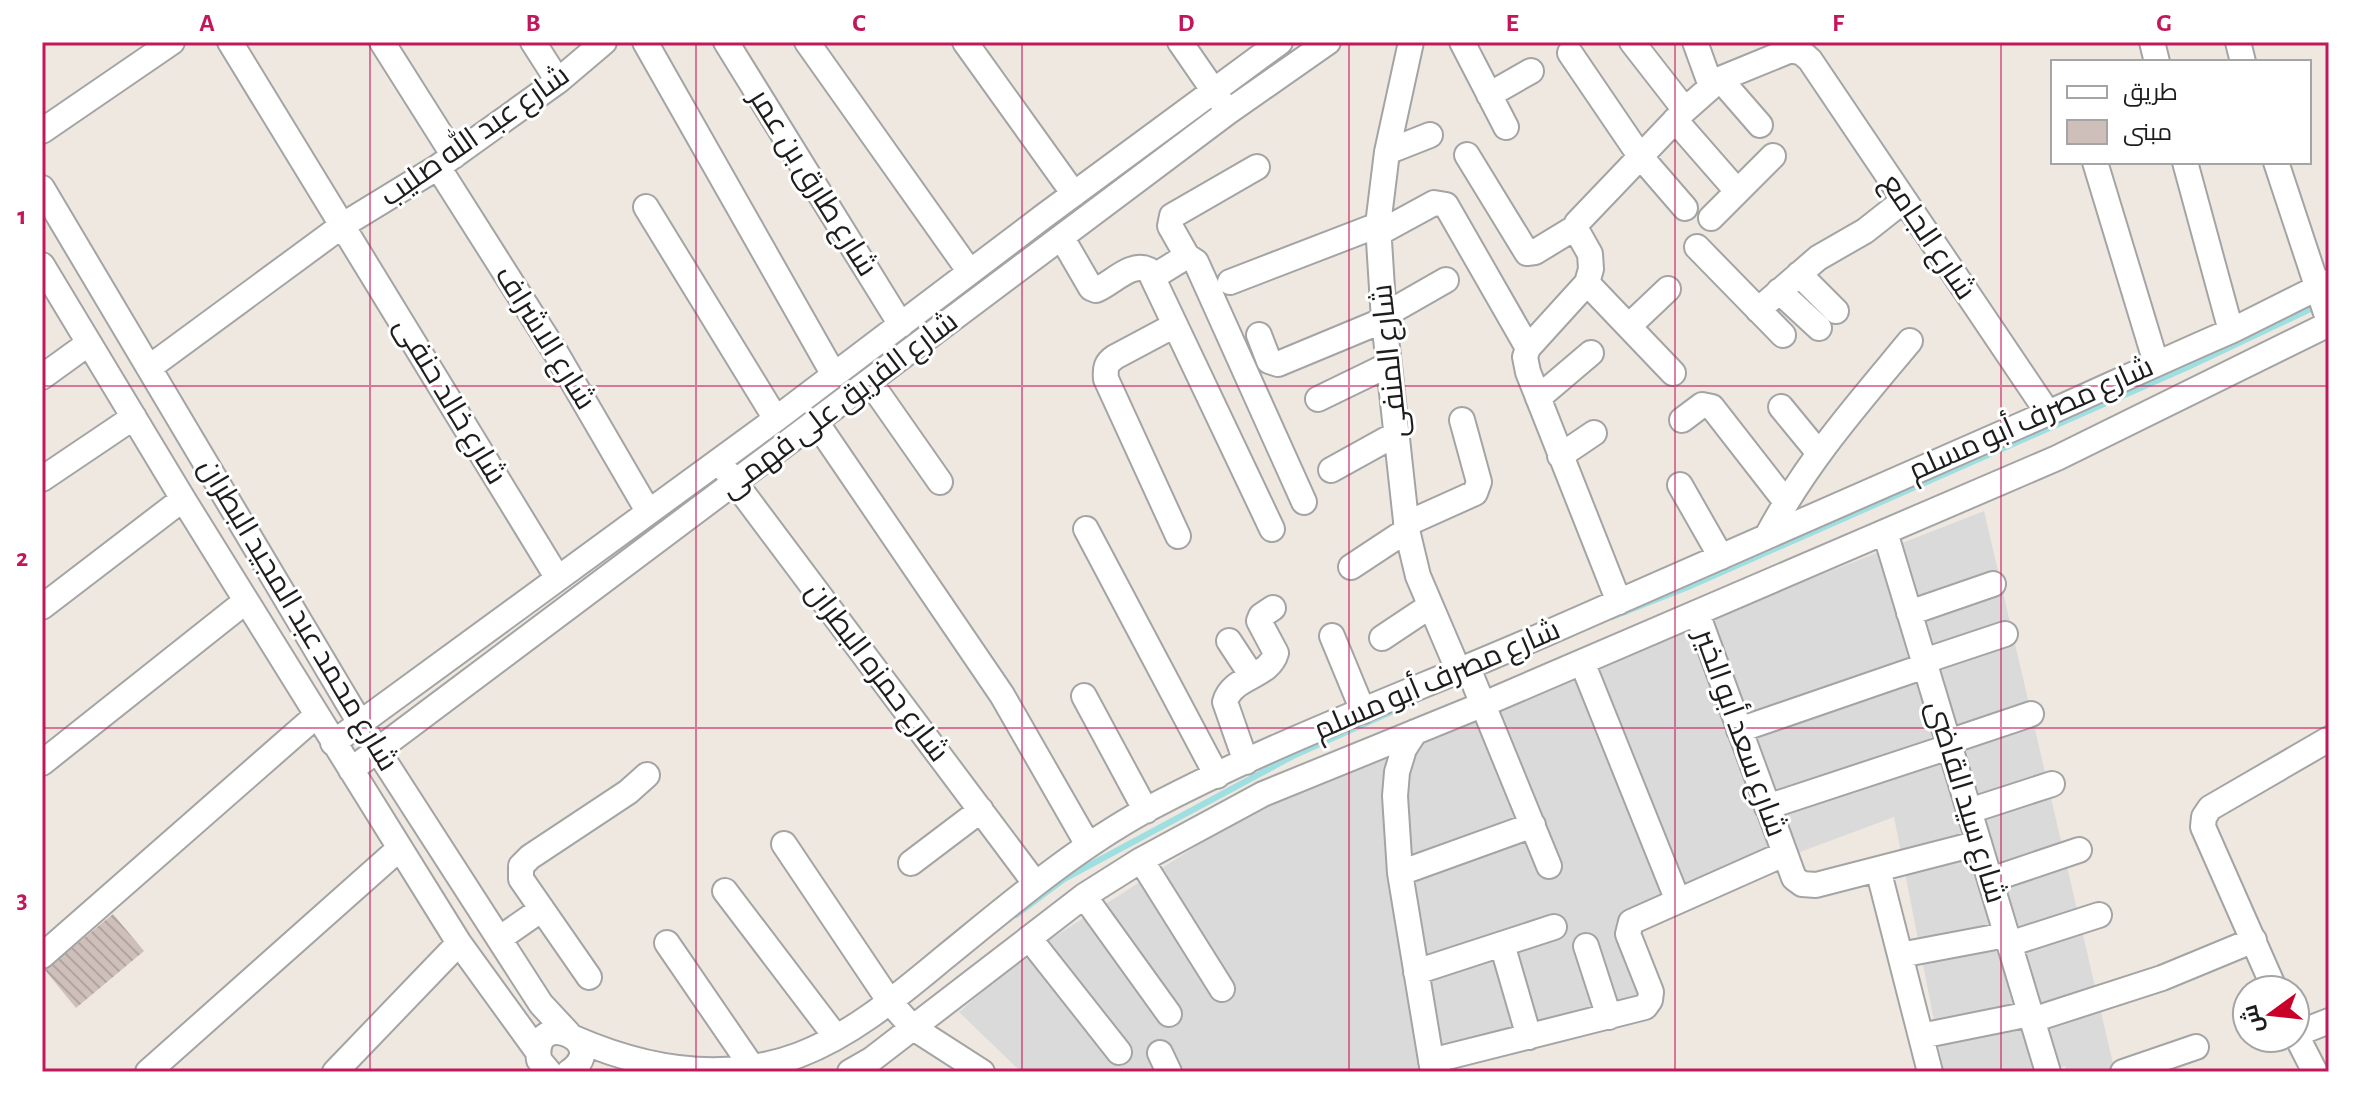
<svg xmlns="http://www.w3.org/2000/svg" width="2371" height="1114" font-family="'Alegreya Sans',Cairo,sans-serif">
  <style>
    .residential { fill: #dbdada }
    .lines { fill: none; stroke-linecap: round; stroke-linejoin: round }
    .stream { stroke: #9edfe1; stroke-width: 6 }
    .building { fill: url(#building-back-hatch) }
    .minor-casing { stroke: #a4a4a4; stroke-width: 28 }
    .minor { stroke: #fff; stroke-width: 24 }
    .grid { fill: none; stroke: #c2185b; stroke-width: 2; stroke-opacity: 0.55 }
    .labels { text-anchor: middle; dominant-baseline: central; stroke-width: 6; stroke-linejoin: round; paint-order: stroke }
    .street-label { font-size: 30px; fill: #1d1d1d; stroke: #fff }
    .neatline { fill: none; stroke: #c2185b; stroke-width: 3 }
    .grid-label { font-size: 26px; text-anchor: middle; font-weight: bold; fill: #c2185b }
  </style>
  <defs>
    <pattern id="building-back-hatch" width="6" height="6" patternUnits="userSpaceOnUse" patternTransform="scale(2)"><rect width="6" height="6" fill="#cfbfba"/><path d="M-1 5l2 2M0 0l6 6M5-1l2 2" fill="none" stroke="#b1a49f"/></pattern>
  </defs>
  <rect width="100%" height="100%" fill="#efe8e1"/>
  <path class="residential" d="M1984,511L2115,1072H2067L2065,1066L2040,1072H1944L1894,817L1634,914L1651,1002L1427,1072H1021L959,1012L1024,956L1289,787L1404,738Z"/>
  <g class="lines">
    <path class="stream" d="M1612,617L1688,587L2188,367L2319,305
      M1016,915L1064,879L1293,756L1411,703"/>
  </g>
  <path class="building" d="M113,914L144,951L76,1008L45,970Z"/>
  <g class="lines">
    <g class="minor-casing">
      <path id="minor" d="M230,42L557,577
        M382,42L454,156
        M533,42L558,81
        M645,42L834,375
        M726,42L901,325
        M807,42L970,272
        M965,42L1074,194
        M1180,42L1220,100
        M1411,42L1387,152L1378,225L1384,320L1407,530L1418,576L1459,672
        M1462,42L1506,127
        M1632,42L1685,110
        M1695,42L1711,86
        M2152,42L2157,62
        M2238,42L2243,62
        M1570,53L1640,156L1685,208
        M1720,79L1760,125
        M1489,95L1531,71
        M1675,120L1737,191
        M42,131L172,42
        M1387,152L1430,135
        M1467,155L1527,253L1535,252L1576,227
        M2095,162L2156,363
        M2185,162L2231,331
        M2276,162L2329,322
        M438,167L556,353L648,511
        M42,188L360,723L541,1004L568,1033
        M646,207L776,419
        M1711,218L1773,156
        M1379,233L1434,203L1446,205L1528,348
        M1062,238L1091,288L1096,290C1113,283 1131,261 1149,270L1272,529
        M1697,247L1783,335
        M1187,256L1170,226L1172,216L1257,167
        M42,265L183,499L459,943L538,1052
        M1799,274L1836,311
        M1153,277L1187,256L1196,262L1304,502
        M1230,282L1378,225
        M1587,283L1673,373
        M1779,291L1819,328
        M1758,310L1818,258L1865,231L1903,201
        M1383,316L1446,280
        M1175,325L1115,357C1106,363 1105,368 1106,379L1178,536
        M1629,326L1668,289
        M1259,335L1269,361L1278,364L1384,320
        M150,367L343,225L438,167L558,81L604,42
        M42,377L89,343
        M870,382L940,482
        M1538,398L1591,353
        M1318,399L1388,365
        M1781,407L1818,452
        M1682,420L1702,405L1712,407L1786,502
        M816,422L1002,695L1088,845
        M1560,456L1594,433
        M1331,470L1396,434
        M727,472L1035,883
        M42,479L134,417
        M1680,485L1721,557
        M1406,524L1475,493L1479,482L1462,420
        M1086,529L1217,776
        M1885,532L2048,1072
        M1767,536C1807,461 1857,405 1910,341
        M1351,567L1407,530
        M1619,602L1528,372L1525,357L1528,348L1587,283L1591,269L1590,254L1577,231V223L1685,110L1720,79L1791,50L1802,53L1810,60L2048,413
        M42,607L183,499
        M1697,613L1794,878L1802,884L1816,885L1979,843
        M1909,613L1993,584
        M1332,636L1363,711
        M1382,638L1430,606
        M1229,641L1252,676
        M1924,661L2005,634
        M1582,662L1678,901
        M1468,668L1549,866
        M1084,696L1146,811
        M1739,730L1925,666
        M1415,732L1404,749L1397,772L1395,796L1400,873L1433,1072
        M1948,742L2031,714
        M333,743L776,419L1044,216L1280,42
        M1246,762L1225,702C1232,676 1269,678 1276,653L1259,621L1261,616L1273,608
        M42,763L246,601
        M351,770L1228,112L1328,42
        M1767,807L1949,747
        M1969,811L2052,784
        M784,844L890,1002L912,1027L982,1072
        M1141,860L1222,989
        M911,863L981,810
        M1878,869L1930,1072
        M1400,873L1533,825
        M1990,880L2079,850
        M725,891L836,1037
        M1084,896L1169,1014
        M1029,938L1119,1052
        M499,939L542,909
        M667,943L752,1067
        M1502,944L1529,1037
        M2009,944L2099,915
        M1586,946L1609,1017
        M1900,955L2006,935
        M42,956L317,715
        M1416,972L1554,927
        M589,977L521,879V866L530,857L628,792L647,775
        M2275,990L2203,827L2204,817L2210,808L2329,739
        M2032,1020L2162,978L2254,940
        M2295,1033L2315,1072
        M2296,1034L2329,1021
        M1921,1036L2030,1014
        M574,1038C645,1069 724,1083 799,1055C854,1034 900,994 945,957C1009,905 1073,850 1146,810C1274,742 1412,692 1545,634C1709,562 1873,490 2037,418C2102,389 2166,359 2231,331L2329,282
        M1160,1053L1169,1072
        M1431,1061L1645,1007L1650,1000L1651,992L1628,934L1631,922L1784,854
        M148,1072L400,848
        M335,1072L459,943
        M549,1072L539,1060C531,1006 613,1042 569,1072
        M850,1072L871,1060L1084,896L1141,860L1263,794L1484,704L2057,458L2329,324
        M2123,1072L2196,1047"/>
    </g>
    <use href="#minor" class="minor"/>
  </g>
  <path class="grid" d="M370,42V1072M696,42V1072M1022,42V1072M1349,42V1072M1675,42V1072M2001,42V1072M42,386H2329M42,728H2329"/>
  <g class="labels">
    <g class="street-label">
      <text transform="translate(475 136) rotate(-35)">شارع عبد الله صليب</text>
      <text transform="translate(813 183) rotate(58)">شارع طارق بن عمر</text>
      <text transform="translate(1928 237) rotate(56)">شارع الجامع</text>
      <text transform="translate(545 338) rotate(58)">شارع الاشراف</text>
      <text transform="translate(1390 361) rotate(-96)">شارع المنفى</text>
      <text transform="translate(450 401) rotate(59)">شارع خالد حنفى</text>
      <text transform="translate(839 405) rotate(-37)">شارع الفريق على فهمى</text>
      <text transform="translate(2031 419) rotate(-24)">شارع مصرف أبو مسلم</text>
      <text transform="translate(298 615) rotate(59)">شارع محمد عبد المجيد البطران</text>
      <text transform="translate(877 672) rotate(53)">شارع حمزه البطران</text>
      <text transform="translate(1437 680) rotate(-23)">شارع مصرف أبو مسلم</text>
      <text transform="translate(1740 733) rotate(70)">شارع سعد أبو الخير</text>
      <text transform="translate(1966 802) rotate(73)">شارع سيد القاضى</text>
    </g>
  </g>
  <rect width="2371" height="1114" fill="none" stroke="#ffffff" stroke-width="88"/>
  <rect x="2051" y="60" width="260" height="104" fill="#ffffff" stroke="#a5a5a5" stroke-width="2"/>
  <rect x="2067" y="86" width="40" height="12" fill="#ffffff" stroke="#a5a5a5" stroke-width="2"/>
  <text x="2123" y="100" font-size="24" fill="#1d1d1d">طريق</text>
  <rect x="2067" y="120" width="40" height="24" fill="#cfbfba" stroke="#a5a5a5" stroke-width="2"/>
  <text x="2123" y="140" font-size="24" fill="#1d1d1d">مبنى</text>
  <g transform="translate(2271 1014) rotate(255)"><circle r="38" fill="#ffffff" stroke="#a5a5a5" stroke-width="2"/>
  <path d="M0-6L14 30L0 20L-14 30Z" fill="#ca0028"/>
  <text y="-12" font-size="22" font-weight="bold" text-anchor="middle" fill="#1d1d1d">ش</text>
  </g>
  <rect x="44" y="44" width="2283" height="1026" class="neatline"/>
  <g class="grid-label">
    <text x="207" y="31">A</text>
    <text x="533" y="31">B</text>
    <text x="859" y="31">C</text>
    <text x="1186" y="31">D</text>
    <text x="1512" y="31">E</text>
    <text x="1838" y="31">F</text>
    <text x="2164" y="31">G</text>
    <text x="22" y="224">1</text>
    <text x="22" y="566">2</text>
    <text x="22" y="908">3</text>
  </g>
</svg>
